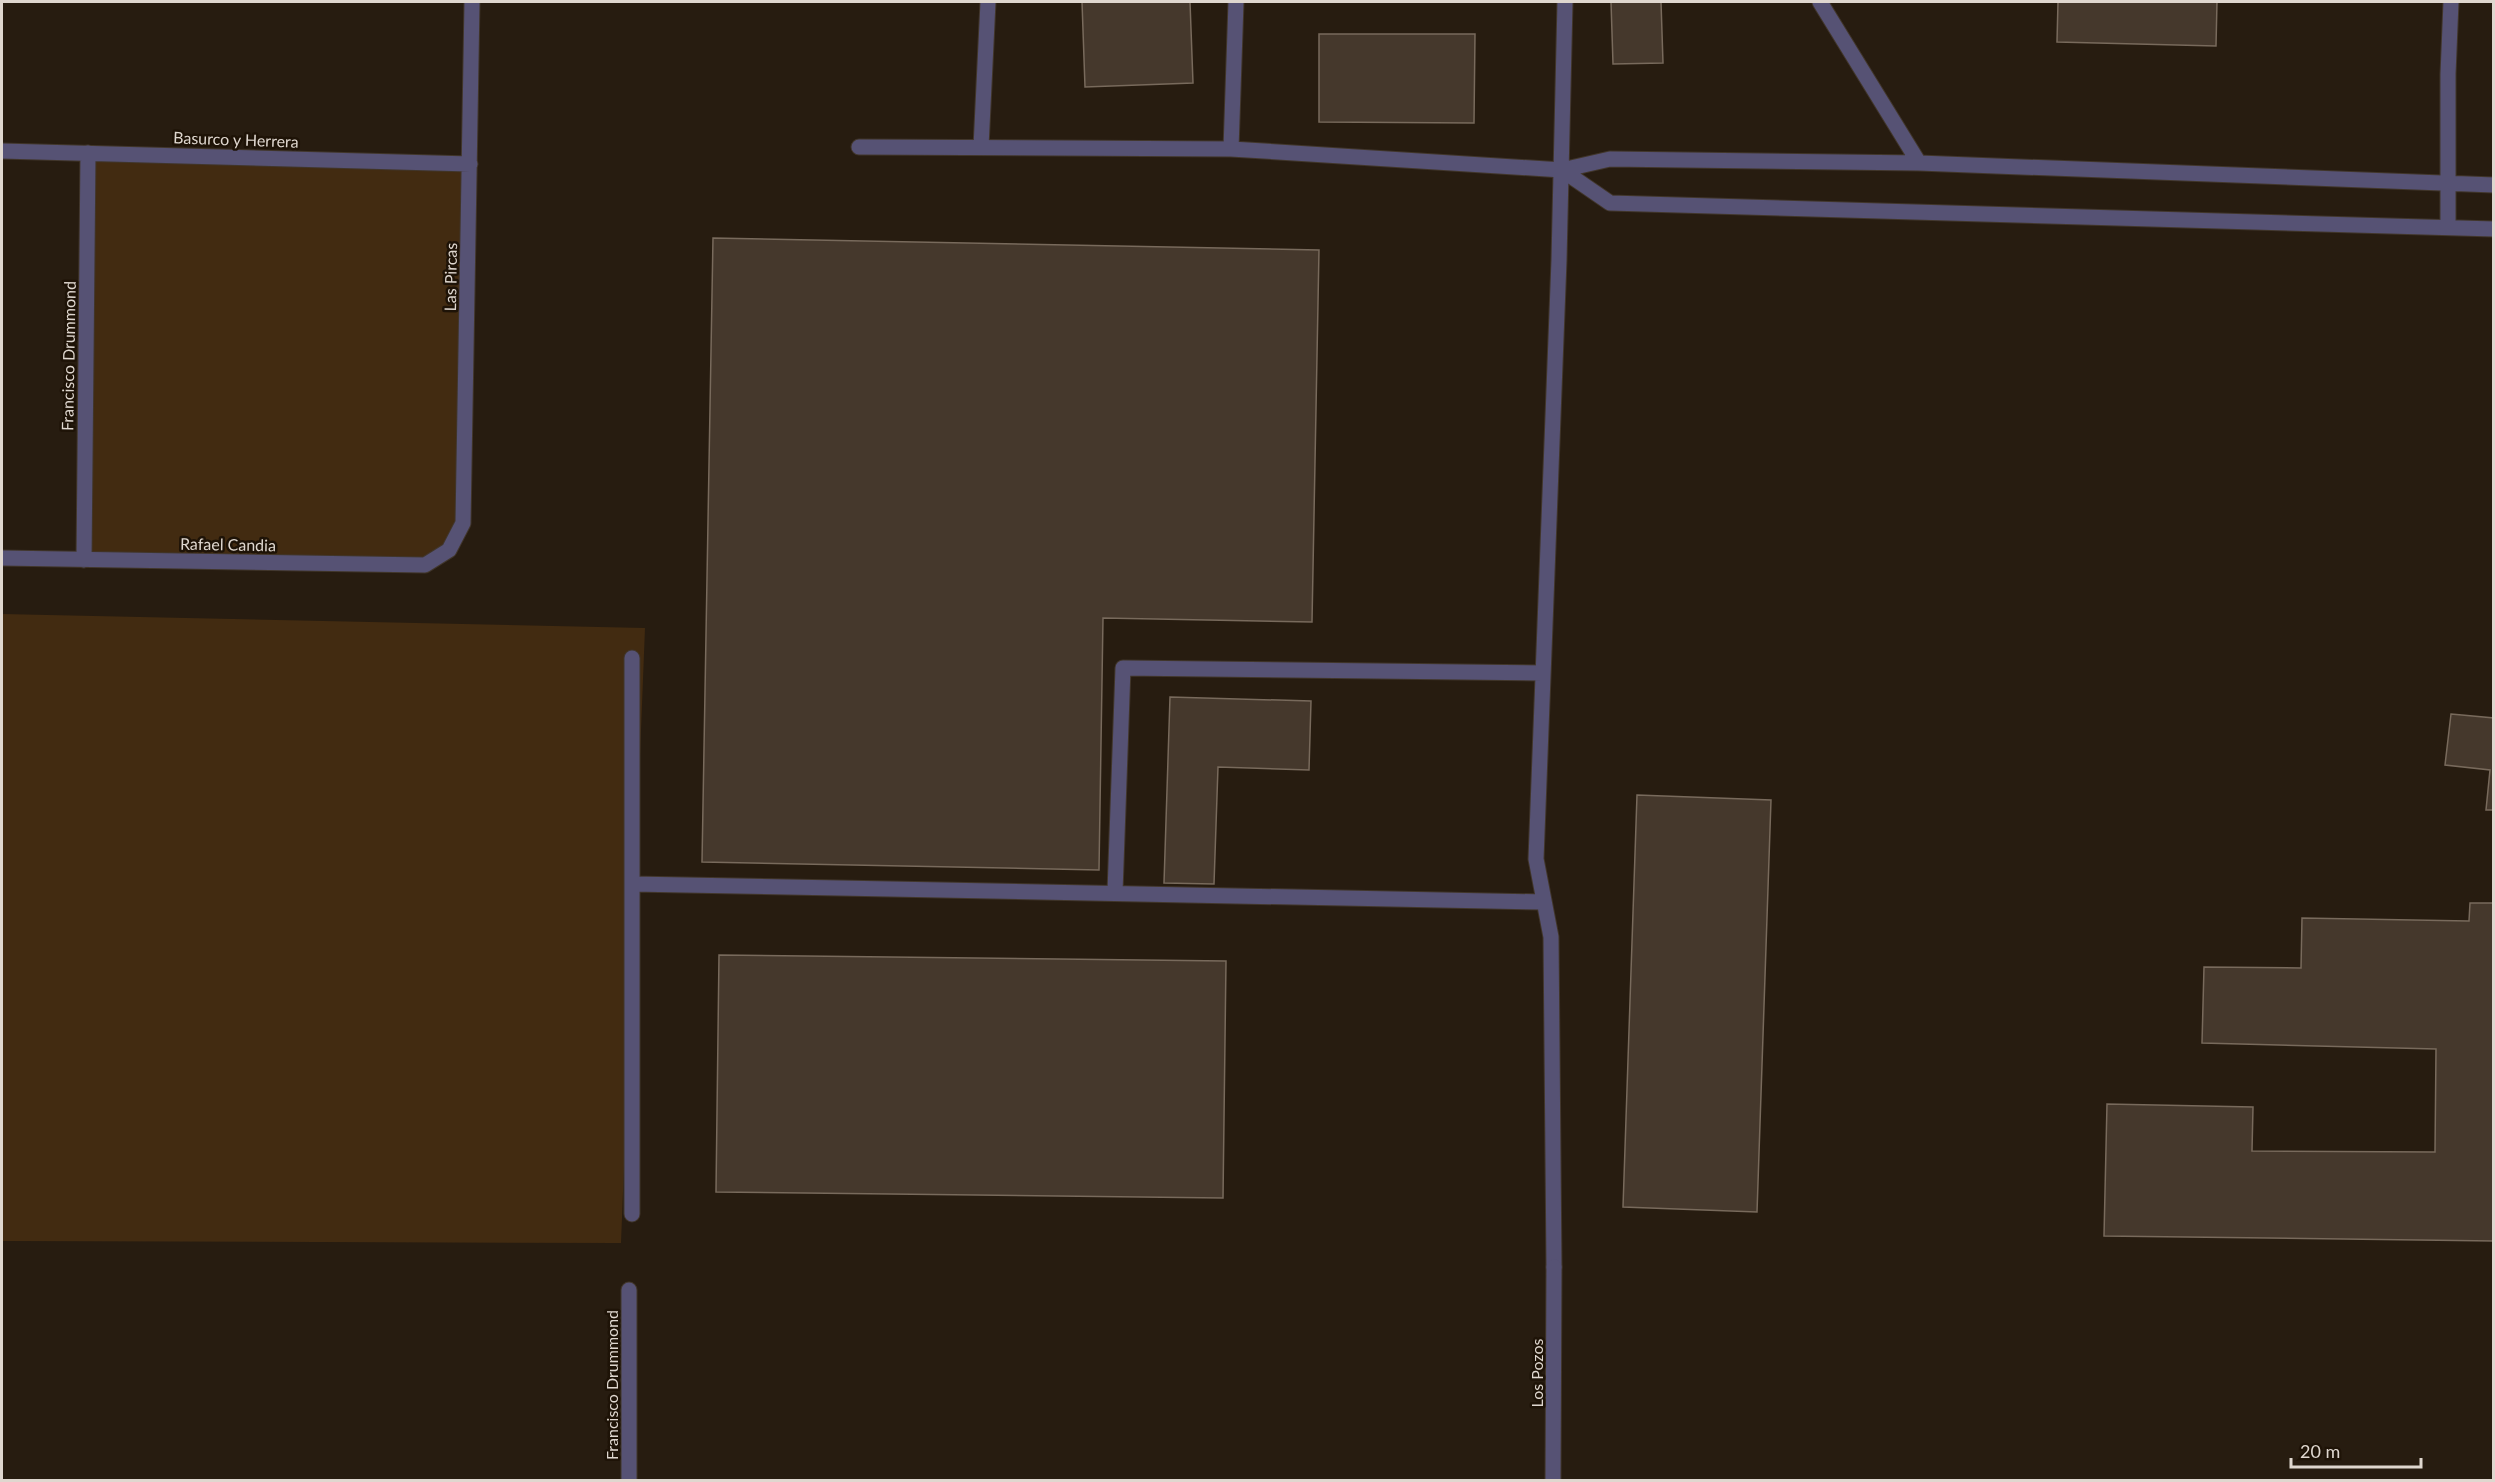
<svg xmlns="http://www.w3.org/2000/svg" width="2495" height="1482" font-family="Lato,sans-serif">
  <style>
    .green { fill: #422b11 }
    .building { fill: #45382c; stroke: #786a5c; stroke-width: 1.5 }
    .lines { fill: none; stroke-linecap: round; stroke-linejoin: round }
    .lane-casing { stroke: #41362b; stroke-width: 17 }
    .street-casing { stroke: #41362b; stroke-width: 17 }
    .lane { stroke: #565274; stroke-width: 15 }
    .street { stroke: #565274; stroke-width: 15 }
    .labels { text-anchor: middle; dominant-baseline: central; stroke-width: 5; stroke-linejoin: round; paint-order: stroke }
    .street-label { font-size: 16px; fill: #dfd7cf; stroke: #1e1307 }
  </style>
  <rect width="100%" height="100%" fill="#271c10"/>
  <path class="green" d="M88,153L468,159L463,523L425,565L84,560Z
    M2,614L645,628L621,1243L2,1241Z"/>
  <path class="building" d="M1082,2H1190L1193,83L1085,87Z
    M1611,2H1661L1663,63L1613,64Z
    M2058,2H2217L2216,46L2057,42Z
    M1319,34H1475L1474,123L1319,122Z
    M713,238L1319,250L1312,622L1103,618L1099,870L702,862Z
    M1170,697L1311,701L1309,770L1218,767L1214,884L1164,883Z
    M2451,714L2494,718V810H2486L2490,770L2445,765Z
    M1637,795L1771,800L1757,1212L1623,1207Z
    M2470,903H2494V1241L2104,1236L2107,1104L2253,1107L2252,1151L2435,1152L2436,1049L2202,1043L2204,967L2301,968L2302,918L2469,921Z
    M719,955L1226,961L1223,1198L716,1192Z"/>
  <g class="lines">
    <g class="lane-casing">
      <path id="lane" d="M1236,2L1231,149L1562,170L1610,159L1919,163L2494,185
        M1820,2L1919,163
        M859,147L1231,149
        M981,147L988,2
        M1562,170L1610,203L2494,229
        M2448,227V74L2451,2
        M633,884L1543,902
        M1115,892L1123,668L1543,673
        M632,1214V658
        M1554,1267L1551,937L1536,859L1559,260L1565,2"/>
    </g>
    <g class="street-casing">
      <path id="street" d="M2,151L470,164
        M2,558L425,565L449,550L463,523L472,2
        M84,560L88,153
        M629,1480V1290
        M1553,1480L1554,1267"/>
    </g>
    <use href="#lane" class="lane"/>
    <use href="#street" class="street"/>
  </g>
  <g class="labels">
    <g class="street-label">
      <text transform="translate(236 139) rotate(2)">Basurco y Herrera</text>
      <text transform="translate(450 277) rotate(-89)">Las Pircas</text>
      <text transform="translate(68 356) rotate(-89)">Francisco Drummond</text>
      <text transform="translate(228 544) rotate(1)">Rafael Candia</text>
      <text transform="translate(1536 1373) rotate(-90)">Los Pozos</text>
      <text transform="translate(611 1385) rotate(-90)">Francisco Drummond</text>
    </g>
  </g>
  <rect width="2495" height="1482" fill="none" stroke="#dfd7cf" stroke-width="6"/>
  <path d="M2291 1458v9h130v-9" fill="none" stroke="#dfd7cf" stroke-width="3"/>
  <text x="2300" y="1458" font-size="18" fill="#dfd7cf" stroke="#1e1307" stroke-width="4.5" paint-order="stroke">20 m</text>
</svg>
